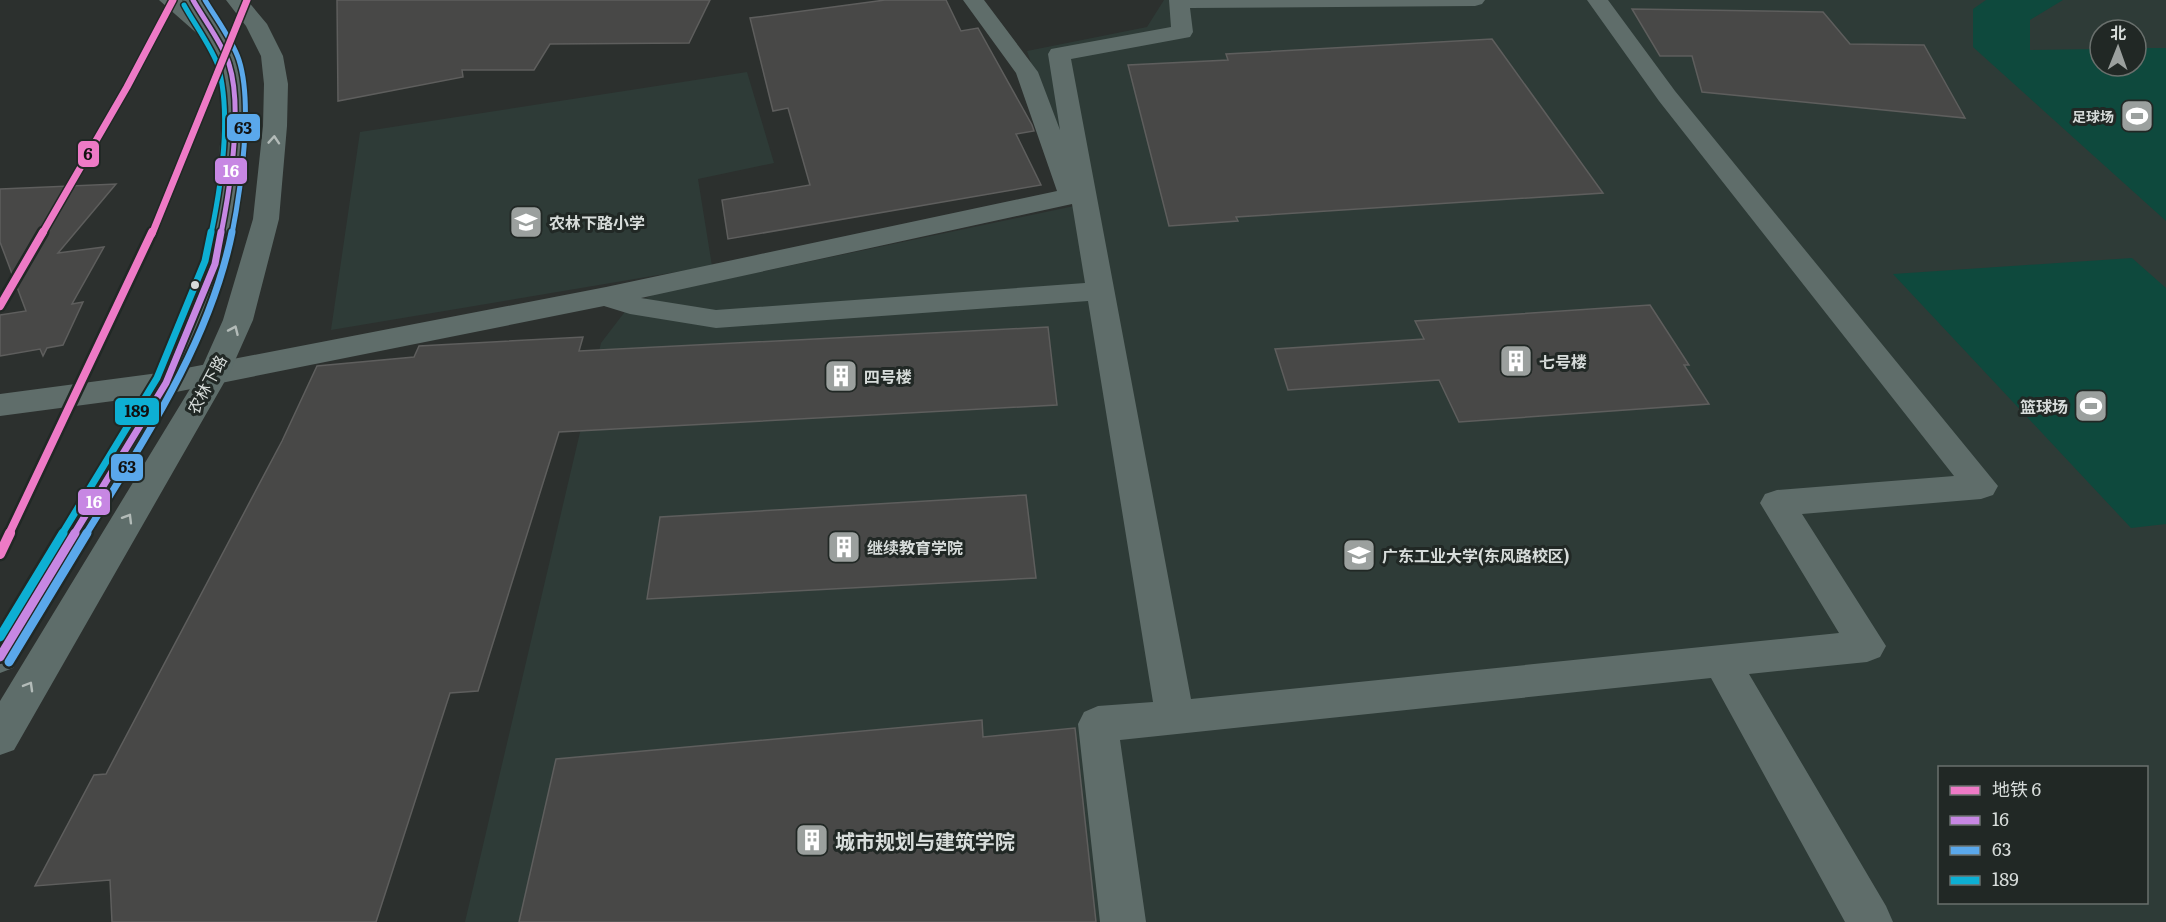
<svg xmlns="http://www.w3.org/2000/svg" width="2166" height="922" font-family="Literata,'Noto Sans SC',serif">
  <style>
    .built { fill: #2e3b37; fill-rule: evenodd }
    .green { fill: #0e493d }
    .building { fill: #484847; stroke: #5e5e5d; stroke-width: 1.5 }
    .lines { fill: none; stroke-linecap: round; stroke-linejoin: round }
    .minor { fill: #5f6d6a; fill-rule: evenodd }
    .major { fill: #5e6d6a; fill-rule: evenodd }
    .bus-1-far2-casing { stroke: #212825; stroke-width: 8 }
    .bus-1-far1-casing { stroke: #212825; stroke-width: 11 }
    .bus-1-casing { stroke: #212825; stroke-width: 14 }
    .bus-2-far2-casing { stroke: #212825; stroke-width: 8 }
    .bus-2-far1-casing { stroke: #212825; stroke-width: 11 }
    .bus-2-casing { stroke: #212825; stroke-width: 14 }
    .bus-3-far2-casing { stroke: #212825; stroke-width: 8 }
    .bus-3-far1-casing { stroke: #212825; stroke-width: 11 }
    .bus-3-casing { stroke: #212825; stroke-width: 14 }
    .bus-1-far2 { stroke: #c787e3; stroke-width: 5 }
    .bus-1-far1 { stroke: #c787e3; stroke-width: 7 }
    .bus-1 { stroke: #c787e3; stroke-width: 9 }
    .bus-2-far2 { stroke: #5aa8eb; stroke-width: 5 }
    .bus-2-far1 { stroke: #5aa8eb; stroke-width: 7 }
    .bus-2 { stroke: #5aa8eb; stroke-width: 9 }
    .bus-3-far2 { stroke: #0dafd3; stroke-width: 5 }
    .bus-3-far1 { stroke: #0dafd3; stroke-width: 7 }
    .bus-3 { stroke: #0dafd3; stroke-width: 9 }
    .metro-1-far2-casing { stroke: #212825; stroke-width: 10 }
    .metro-1-far1-casing { stroke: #212825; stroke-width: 13 }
    .metro-1-casing { stroke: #212825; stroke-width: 15 }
    .metro-1-far2 { stroke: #ee7ac6; stroke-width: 7 }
    .metro-1-far1 { stroke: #ee7ac6; stroke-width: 8 }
    .metro-1 { stroke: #ee7ac6; stroke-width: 10 }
    .oneway { stroke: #b3bbb8 }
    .bus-dot { fill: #d7dcda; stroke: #212825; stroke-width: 2 }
    .labels { text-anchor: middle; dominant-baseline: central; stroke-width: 6; stroke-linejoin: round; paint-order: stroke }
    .far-poi-label { font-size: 14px; font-weight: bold; fill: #d7dcda; stroke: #212825; text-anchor: end }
    .poi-label { font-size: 16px; font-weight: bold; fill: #d7dcda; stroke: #212825; text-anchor: start }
    .street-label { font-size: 16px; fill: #d7dcda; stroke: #212825 }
    .near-poi-label { font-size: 20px; font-weight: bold; fill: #d7dcda; stroke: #212825; text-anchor: start }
    .line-badge { stroke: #212825; stroke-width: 2 }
    .badge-label { font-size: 16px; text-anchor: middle; font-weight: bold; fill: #fff }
    .pale-badge-label { font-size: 16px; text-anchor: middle; font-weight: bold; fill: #111 }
  </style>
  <rect width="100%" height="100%" fill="#2c302e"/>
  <path class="built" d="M1164,0H2166V922H465L601,343L630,305L655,294L1079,205L1027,51L1147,27ZM2100,30H2136V66H2100ZM1940,768H2146V902H1940Z
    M747,72L774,163L698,179L712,266L331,330L360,132Z"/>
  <path class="green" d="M1986,0H2063L2030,20V50L2100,49V66H2136V48H2166V221L1973,47V9Z
    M2132,258L2166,288V524L2131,528L1893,274Z"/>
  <path class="building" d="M337,0H710L689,43L550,44L534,70H462L463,77L338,101Z
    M885,0H946L961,31L978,28L1032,125L1034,131L1016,134L1041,185L728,239L722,200L810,185L788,108L773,111L750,18Z
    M1632,9L1823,12L1850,44L1924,45L1965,118L1702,92L1692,56H1660Z
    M1492,39L1603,193L1236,217L1238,221L1169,226L1128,65L1228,60L1226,54Z
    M116,184L58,253L104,247L72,304L83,302L63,345L47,348L43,356L40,349L0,356V315L26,311L0,242V189Z
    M1650,305L1689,365H1684L1709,404L1459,422L1439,380L1288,390L1275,349L1424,339L1415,321Z
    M1048,327L1057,405L559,432L478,691L450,693L376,922H112L110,880L35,886L94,775L106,774L282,441L317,366L414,357L419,346L583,337L579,351Z
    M1026,495L1036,578L647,599L660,517Z
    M982,720L983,737L1075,728L1096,922H519L556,759Z"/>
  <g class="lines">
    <path class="minor" d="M159,0H182L228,39L225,44L217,46L209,44Z
      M963,0H984L1038,72L1060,130L1048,54L1051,49L1171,27L1169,0H1485L1482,4L1475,6L1190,8L1193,32L1190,37L1071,59L1191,699L1839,633L1760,503L1765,494L1777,490L1954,476L1659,101L1587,0H1608L1675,91L1998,486L1993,495L1981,499L1802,514L1886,646L1880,657L1867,662L1749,674L1886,906L1893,922H1845L1711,678L1120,740L1146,922H1100L1078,724L1084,712L1098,706L1153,702L1088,301L716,328L630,314L604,306L166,394L0,416V394L166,372L606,287L1057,191L1016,73ZM1072,204L1085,283L716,310L641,298Z"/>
    <path class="major" d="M183,0H203L240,63L247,98L243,190L229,264L181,383L13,668L0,673V624L151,382L201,264L217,190L223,98L218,63Z
      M226,0H247L267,24L283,56L288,84L287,126L279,219L253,320L229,374L14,750L0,755V701L199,374L223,320L253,219L263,126L264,84L261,56L246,26Z"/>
    <g class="bus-1-far2-casing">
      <path id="bus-1-far2" d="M193,0C203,18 224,46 229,64C243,108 230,188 221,234"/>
    </g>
    <g class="bus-1-far1-casing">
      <path id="bus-1-far1" d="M74,534L166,383L215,264L221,232"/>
    </g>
    <g class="bus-1-casing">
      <path id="bus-1" d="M0,657L75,533"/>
    </g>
    <g class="bus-2-far2-casing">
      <path id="bus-2-far2" d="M205,0C215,17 233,41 239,60C253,104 241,188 232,234"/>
    </g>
    <g class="bus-2-far1-casing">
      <path id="bus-2-far1" d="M86,534C144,440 210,342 232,232"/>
    </g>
    <g class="bus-2-casing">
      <path id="bus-2" d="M9,662L87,533"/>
    </g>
    <g class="bus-3-far2-casing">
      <path id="bus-3-far2" d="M184,5C193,22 215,52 219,69C231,117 221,186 211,234"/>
    </g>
    <g class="bus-3-far1-casing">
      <path id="bus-3-far1" d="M62,534L157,378L205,261L211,232"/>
    </g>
    <g class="bus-3-casing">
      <path id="bus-3" d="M0,637L63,533"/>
    </g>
    <use href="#bus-1-far2" class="bus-1-far2"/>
    <use href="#bus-1-far1" class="bus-1-far1"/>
    <use href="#bus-1" class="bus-1"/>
    <use href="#bus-2-far2" class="bus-2-far2"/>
    <use href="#bus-2-far1" class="bus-2-far1"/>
    <use href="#bus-2" class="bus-2"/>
    <use href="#bus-3-far2" class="bus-3-far2"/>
    <use href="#bus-3-far1" class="bus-3-far1"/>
    <use href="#bus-3" class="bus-3"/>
    <g class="metro-1-far2-casing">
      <path id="metro-1-far2" d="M42,234L127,87L173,0
        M152,234L247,0"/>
    </g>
    <g class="metro-1-far1-casing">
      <path id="metro-1-far1" d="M0,306L43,232
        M9,534L152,232"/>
    </g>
    <g class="metro-1-casing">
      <path id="metro-1" d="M0,554L10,533"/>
    </g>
    <use href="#metro-1-far2" class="metro-1-far2"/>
    <use href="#metro-1-far1" class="metro-1-far1"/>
    <use href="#metro-1" class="metro-1"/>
  </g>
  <defs><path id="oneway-chevron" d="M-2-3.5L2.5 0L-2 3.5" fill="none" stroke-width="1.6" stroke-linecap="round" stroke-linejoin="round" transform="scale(1.5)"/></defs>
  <g class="oneway">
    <use href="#oneway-chevron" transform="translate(274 140) rotate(-86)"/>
    <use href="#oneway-chevron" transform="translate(234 330) rotate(-66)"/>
    <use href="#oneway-chevron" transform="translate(128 518) rotate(-59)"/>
    <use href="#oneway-chevron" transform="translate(29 686) rotate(-60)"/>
  </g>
  <defs>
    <g id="stadium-square" transform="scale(1.725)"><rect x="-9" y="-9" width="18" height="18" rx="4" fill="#9ba09e" stroke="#212825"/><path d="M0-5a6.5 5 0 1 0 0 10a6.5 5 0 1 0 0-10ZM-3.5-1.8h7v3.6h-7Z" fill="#fff"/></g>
    <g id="school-square" transform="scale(1.725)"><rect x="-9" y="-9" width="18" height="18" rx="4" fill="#9ba09e" stroke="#212825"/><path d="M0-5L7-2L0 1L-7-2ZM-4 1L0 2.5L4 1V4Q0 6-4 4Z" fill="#fff"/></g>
    <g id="building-square" transform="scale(1.725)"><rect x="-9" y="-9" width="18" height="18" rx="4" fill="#9ba09e" stroke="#212825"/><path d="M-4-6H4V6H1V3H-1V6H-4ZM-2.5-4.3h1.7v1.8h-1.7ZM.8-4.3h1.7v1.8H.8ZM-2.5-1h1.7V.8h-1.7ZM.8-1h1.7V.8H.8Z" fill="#fff"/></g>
    <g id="university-square" transform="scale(1.725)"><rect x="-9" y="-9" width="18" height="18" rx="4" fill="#9ba09e" stroke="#212825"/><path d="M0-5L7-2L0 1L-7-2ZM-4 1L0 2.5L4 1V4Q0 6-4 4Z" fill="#fff"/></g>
  </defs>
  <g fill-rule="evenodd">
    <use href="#stadium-square" x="2137" y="116"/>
    <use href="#school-square" x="526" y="222"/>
    <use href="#building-square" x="1516" y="361"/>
    <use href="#building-square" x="841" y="376"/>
    <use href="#stadium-square" x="2091" y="406"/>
    <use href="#building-square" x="844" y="547"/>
    <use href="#university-square" x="1359" y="555"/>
    <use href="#building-square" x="812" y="840"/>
  </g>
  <circle class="bus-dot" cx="195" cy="285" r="5"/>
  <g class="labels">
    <g class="far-poi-label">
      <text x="2114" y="116">足球场</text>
    </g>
    <g class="poi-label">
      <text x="549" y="222">农林下路小学</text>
      <text x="1539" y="361">七号楼</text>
      <text x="864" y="376">四号楼</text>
      <text x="2068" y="406" text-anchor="end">篮球场</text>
      <text x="867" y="547">继续教育学院</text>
      <text x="1382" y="555">广东工业大学(东风路校区)</text>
    </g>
    <g class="street-label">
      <text transform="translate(206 384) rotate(-62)">农林下路</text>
    </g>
    <g class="near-poi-label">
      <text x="835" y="840">城市规划与建筑学院</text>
    </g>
  </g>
  <g class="line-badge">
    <rect x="226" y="113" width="35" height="29" rx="6" fill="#5aa8eb"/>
    <rect x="77" y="140" width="23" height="28" rx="6" fill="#ee7ac6"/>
    <rect x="214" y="157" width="34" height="28" rx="6" fill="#c787e3"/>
    <rect x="114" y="397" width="46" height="29" rx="6" fill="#0dafd3"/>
    <rect x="110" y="453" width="34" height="29" rx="6" fill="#5aa8eb"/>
    <rect x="77" y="488" width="34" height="28" rx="6" fill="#c787e3"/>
  </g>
  <g class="badge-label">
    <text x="231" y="177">16</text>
    <text x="94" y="508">16</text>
  </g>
  <g class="pale-badge-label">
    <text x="243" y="134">63</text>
    <text x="88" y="160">6</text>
    <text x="137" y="417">189</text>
    <text x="127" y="473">63</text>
  </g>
  <rect x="1938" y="766" width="210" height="138" fill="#212825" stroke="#6a706d" stroke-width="1.5"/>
  <rect x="1950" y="786" width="30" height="9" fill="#ee7ac6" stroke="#6a706d" stroke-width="1.5"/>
  <text x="1992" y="796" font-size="18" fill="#d7dcda">地铁 6</text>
  <rect x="1950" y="816" width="30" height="9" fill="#c787e3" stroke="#6a706d" stroke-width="1.5"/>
  <text x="1992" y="826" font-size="18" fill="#d7dcda">16</text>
  <rect x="1950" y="846" width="30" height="9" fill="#5aa8eb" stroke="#6a706d" stroke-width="1.5"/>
  <text x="1992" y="856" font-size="18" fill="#d7dcda">63</text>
  <rect x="1950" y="876" width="30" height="9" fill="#0dafd3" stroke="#6a706d" stroke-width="1.5"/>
  <text x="1992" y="886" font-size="18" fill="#d7dcda">189</text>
  <g transform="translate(2118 48) rotate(1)"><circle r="28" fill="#212825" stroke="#6a706d" stroke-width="1.5"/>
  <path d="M0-4.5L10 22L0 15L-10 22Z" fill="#9ba09e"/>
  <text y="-9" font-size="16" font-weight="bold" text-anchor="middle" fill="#d7dcda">北</text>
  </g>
</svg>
